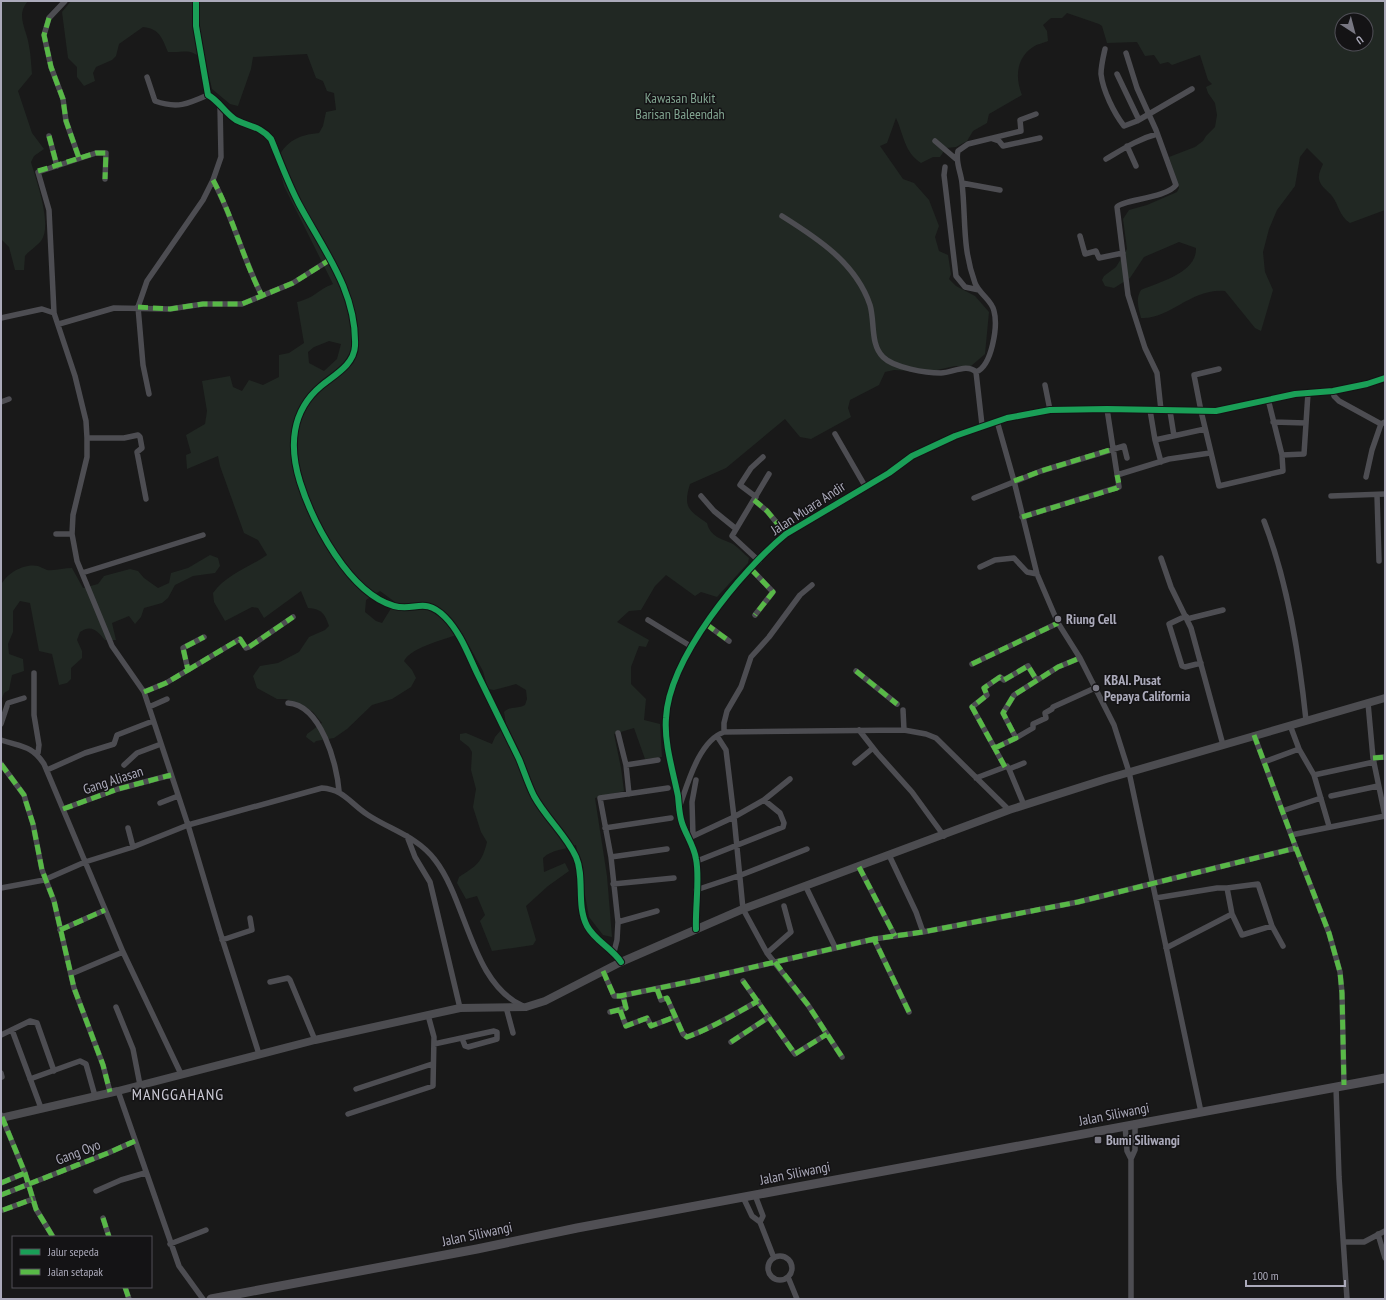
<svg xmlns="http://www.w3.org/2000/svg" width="1386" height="1300" font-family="'PT Sans Narrow',sans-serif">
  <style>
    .green { fill: #212823; fill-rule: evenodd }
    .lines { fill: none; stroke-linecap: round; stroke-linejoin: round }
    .street { stroke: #4d4d52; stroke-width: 5.5 }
    .secondary { stroke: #4c4c50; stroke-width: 8 }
    .primary { stroke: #504f54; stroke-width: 9 }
    .quiet { stroke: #58b947; stroke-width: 5; stroke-dasharray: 10 5; stroke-linecap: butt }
    .cycleway-casing { stroke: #141315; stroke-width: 8 }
    .cycleway { stroke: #1a9f57; stroke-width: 6 }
    .poi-dot { fill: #787782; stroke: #141315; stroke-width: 1.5 }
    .labels { text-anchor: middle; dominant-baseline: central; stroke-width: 3; stroke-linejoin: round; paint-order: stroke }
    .park-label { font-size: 14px; fill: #81a490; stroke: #141315 }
    .street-label { font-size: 14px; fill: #abaaba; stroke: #141315 }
    .poi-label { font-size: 14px; font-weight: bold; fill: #abaaba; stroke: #141315; text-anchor: start }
    .quarter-label { font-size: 16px; letter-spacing: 1px; fill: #cccbd6; stroke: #141315 }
  </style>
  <rect width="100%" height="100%" fill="#191919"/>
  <path class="green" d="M1,1H28C15,16 27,29 29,46C31,55 31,65 32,74L18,91L32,133L44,149L34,156L31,162C36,180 53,225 41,241C37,246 30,250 25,256L24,270H15L9,247L1,239Z
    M71,1H1385V210L1350,223C1339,216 1339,205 1332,196C1328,191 1320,186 1319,179C1318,174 1321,169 1323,164L1307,148L1300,157L1295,186L1277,210L1269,229L1263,252L1265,272L1273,290L1261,331L1255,328L1225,291C1191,288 1169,320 1141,318C1139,309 1135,299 1141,290C1159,282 1197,273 1196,248L1179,242L1144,257L1130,278L1114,288L1105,286L1102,280L1104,276L1116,267L1127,249L1123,219L1129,210L1147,205L1177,192L1179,188L1169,157L1195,147L1203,141L1206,136L1215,127L1217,115L1215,103L1208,93L1206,87L1212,84L1208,80L1200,55L1172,65L1168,62L1160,64L1154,55L1145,56L1137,42L1107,43L1102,26L1099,24L1067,13L1062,18H1051L1043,25L1047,31L1048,41C1044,43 1037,44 1033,47C1016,58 1015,78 1022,95L989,114L987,123L973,131L967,141L956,147L946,148L940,157H933L921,163C904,152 904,135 896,118L887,143L880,146L903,179L914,183L929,200L939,226L935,237L939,251L948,255L951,274L949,279L956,286L975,296L989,312L985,354L971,366H955L928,372L894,370L885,372L879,385L850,400L848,408L851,417L811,439L800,437L785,419L726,468L690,484C683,507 688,510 707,523C710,536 721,539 731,543C737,546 744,554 749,558L748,563L717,597L701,592L695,596L666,575L655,586L641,610L629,611L617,622L649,640L646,647L639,646L631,667V684L646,699L644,720L660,724L662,757L645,759L634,728L614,734L621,768L624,791L595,798L607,876L612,937L603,935L589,917L576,845C565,850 552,849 543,858L544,872L565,863L569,871L548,886L526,906L536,940L533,945L492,951L480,921L485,915L477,896L466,899L457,883L459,877C476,866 482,863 487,842L481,832L473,807L476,789L471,770L472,752L469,747L460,740V734L466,733L492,744L495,737L506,724L504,712C509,706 518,709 525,705L527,699L526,690L516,684L494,690L488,689L483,671L462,633C447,639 411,647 404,661L412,670L416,678L411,687L392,699L372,705L347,729L334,738L316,741L314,743L306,737L307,734L322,723L313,712L302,705L286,699H277L257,688L253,676L260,666L278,663L299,652L309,637L325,630L329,626C325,614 322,609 308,608L301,591L264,618L258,608L252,607L225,621L214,602L213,593C227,574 248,568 267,555L258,540L244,533L220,466L218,456L187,469L186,455L191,453L186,435L205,424L207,411L202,381L230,376L233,387L242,391L249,380L263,385L279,377V355L289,353L304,343L297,302C315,298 317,290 333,284L284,186L277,160C286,141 298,135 319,133L323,126L326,112L336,110L334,93L327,91L323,81L316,78L307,54L253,57L251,69L238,106L230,104L212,89L205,60C186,47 188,53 168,52C162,38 160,29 143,27L119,44L116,56L112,60L96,67L93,73L95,81L84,86L77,77V67L68,58L62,12ZM1342,20H1366V44H1342ZM329,341L341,344L337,359L324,371L309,363L308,352L314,347ZM380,591L395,602L382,623L376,621L365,612L366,600Z
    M210,555L218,558L220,566L215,573L193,576L175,585L168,598L162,603L144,608L141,617L135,624L129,616L112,623L116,640H105C97,631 92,624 80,632L77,640L82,651V658L71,668V679L67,683L59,685L52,654L39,651L30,603L20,601L13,611V632L8,644L9,654L23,659L24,671L12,675L9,690L4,693L1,701V585C7,573 24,563 38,566C41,567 44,569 47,570C55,571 64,568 72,568L83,588L98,584L104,576L130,569L138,571L144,578L158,588L169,583L171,573L188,568Z"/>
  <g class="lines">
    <path class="street" d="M65,1L49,18L44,35L51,67L63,99L66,121L79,158
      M196,1V26L208,95C219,101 225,113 236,120C250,127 260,126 271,139C280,161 288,183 299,204C323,249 357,292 355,346C354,365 334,375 321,386C291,411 289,447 300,482C313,523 349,593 394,606C415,612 424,596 445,617C460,632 468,654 477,673C491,702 505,730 519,759C524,771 528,784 534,796C546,818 566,835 576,857C585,877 576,905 587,926C595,941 612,948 621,962
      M1105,49C1103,58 1101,66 1101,74C1103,91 1114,113 1124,126L1137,121L1192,89
      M1126,53L1137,88L1156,130L1176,185C1167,198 1121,200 1117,207L1128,295L1145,348L1157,373L1161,410
      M1117,74L1139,120
      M147,77L155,101C177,109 188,104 208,95
      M49,136L57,166
      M993,139L999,141L1003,146L1040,138
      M935,141L956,159
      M1127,146L1136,166
      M1106,159C1123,149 1138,139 1157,134
      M945,167L944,175L956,276L965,287L979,290
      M213,180C233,217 243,259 262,296
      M962,183L1000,190
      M782,216C817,238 856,263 870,305C875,322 870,344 883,357C894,368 926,373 941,373C952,373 967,363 976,372L982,425
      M1080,236L1085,254L1096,251L1099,258L1123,253
      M54,313L49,210L38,172L96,153H106L105,179
      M1,318L42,309L54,313L75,376L86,421L87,438V457L73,515L72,534L77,561L112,646L144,692L188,825L219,929L259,1054
      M59,324L114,308L170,309L203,304H242L293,283L331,259
      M1219,369L1194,375L1201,411L1219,486L1283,471L1282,455L1268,399
      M976,372C992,366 998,326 994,311C992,300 979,294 975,283C962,248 966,219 962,183C961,172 955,162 958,151L968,144L1021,131L1020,120L1036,114
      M1045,385L1050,410
      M1333,391L1334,396L1339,401L1381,424
      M149,394L143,365L138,307L147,281L203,200L213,180L221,157L220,105
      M1,402L9,399
      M1150,410L1155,440L1205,429
      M1170,411L1174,436
      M997,421L1014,481L1037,574L1058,623L1080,658L1114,725L1129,772L1201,1112
      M1273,422L1306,423
      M835,434L865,486
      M87,438H124L138,435L140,437L142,448L137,452L146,499
      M1155,440L1161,462
      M1282,455L1304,454L1308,393
      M1117,475L1169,459L1210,453
      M1366,477L1372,450L1381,424L1385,422
      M1377,495L1379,561
      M701,496L714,511L735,528
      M1331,496L1385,494
      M756,497L740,485L751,468L763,457
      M974,498L1041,471L1124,446L1127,458
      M754,500L767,511L786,534
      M1022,517L1119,487L1107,409
      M1264,521C1288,583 1299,654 1306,720
      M56,534H72
      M1161,558L1171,587L1191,628L1223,745
      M759,561L732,536L769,474
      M980,567L995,560L1014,558L1027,572L1037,574
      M751,569L773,592L755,615
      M82,573L203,535
      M1186,616L1169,624L1182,666L1185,667L1201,663
      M1187,619L1223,610
      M648,620L692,647
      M706,624L729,641
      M972,664L1058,623
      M188,670L240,639L246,648L249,647L293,617
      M856,671L897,704
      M34,673V715L39,745L38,753
      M144,692L166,683L188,670L183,648L204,637
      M288,703C321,705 337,764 339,791
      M1368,703L1373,758L1385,816
      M149,707L167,699
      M903,710L904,730
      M1,724L8,703L24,698
      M859,730L877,753L912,792L944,836
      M724,732V723L727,711L741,687L751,657L769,637L800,595L812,585
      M618,733L626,765L629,794
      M1254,735L1296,848L1329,933L1340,972L1342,993L1344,1085
      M1016,738L1033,728V724L1046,718L1045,713L1052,709L1053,707L1095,688
      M1,740C21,747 32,745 44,764L123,952L181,1074
      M995,748L1016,738L1003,713L1014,695L1058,667L1080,658
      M1299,749L1314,775L1329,826
      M1373,758L1385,757
      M1264,762L1299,749L1290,725
      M855,763L873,748
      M1024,763L1009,769L1007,766L1005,767L972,707L987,695L984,688L1000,677L1004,680L1028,666L1036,679
      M1,764L24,795L26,802L33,824L42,870L54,901L74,988L103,1065L110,1092
      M124,765L137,753L161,744
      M626,765L658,760
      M1009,769L1024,805
      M47,770L85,753L114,744L117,735L153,721
      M1314,775L1374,762
      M976,778L1005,767
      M790,779L764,800L734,817L743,909L767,953L808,1005L842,1057
      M1331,796L1378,786
      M160,803L178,796
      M680,805C688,783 699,741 724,732L904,730L926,734L936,738L1009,810
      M63,809L118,789L171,775
      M1282,811L1321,798
      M128,828L133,847
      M605,828L671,818
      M1291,835L1385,816
      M407,836L415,857L430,882L460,1008
      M693,836L692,802L696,780
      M689,838L734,817L726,750L717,736
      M889,855L916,912L923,932
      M611,857L667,849
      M697,861L783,827L784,823L780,813L764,800
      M859,867L895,936
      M613,884L674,878
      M806,887L835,947
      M1,888L44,880L85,862L133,847L188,825L322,788C343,789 351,804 368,815C391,830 418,837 435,860C467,901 471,983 523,1006
      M696,890L741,875L807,849
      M1156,898L1217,888H1227
      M618,922L657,911
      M1272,926L1242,935L1232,914L1227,888L1258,884L1272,926L1283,946
      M696,929C695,908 700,878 696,859C694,846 686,835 682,823C679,814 679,805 678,796C673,771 664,743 666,718C669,658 741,571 786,534L889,473L912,456L955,436L1007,418L1050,410L1107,409L1216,411L1295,394L1333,391L1367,384L1385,378
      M60,930L105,910
      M222,940L252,930L250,918
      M1166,948L1232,914
      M614,952L617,940L618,922L611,857L600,798L668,788
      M767,953L791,932L784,906
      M603,971L614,996H620L698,980L874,939
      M71,974L123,952
      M743,981L795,1054L827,1034
      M270,982L288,978L290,980L315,1040
      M657,989L661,1000L667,998L683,1034L687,1037C712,1028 735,1014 758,1001
      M116,1007L133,1049L140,1085
      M506,1007L513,1033
      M620,1010L626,1026L647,1018L651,1026L675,1017
      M610,1012L626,1008L623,996
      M909,1012L874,939L923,932L1078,902L1296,848
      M12,1030L41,1108
      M1,1035L30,1021L37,1023L54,1071
      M731,1042L769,1017
      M434,1044L494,1031L497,1032V1039L468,1047L465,1046L462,1038
      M1,1073L2,1077
      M30,1079L80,1061L86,1064L95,1096
      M1336,1087L1339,1177L1347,1299
      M356,1089L432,1064
      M118,1091L179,1266L203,1299
      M348,1114L433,1086L434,1037L428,1015
      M1,1115L25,1173L36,1209L53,1237
      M1125,1125L1127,1151L1131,1159
      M1,1183L25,1173
      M96,1191L121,1180L145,1173
      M1,1195L108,1153L135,1141
      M755,1195L763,1216L760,1222
      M743,1197L752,1216L760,1222L774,1258
      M3,1210L33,1199
      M103,1218L109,1237
      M1378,1234L1385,1258
      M1344,1242H1364L1385,1231
      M170,1244L206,1230
      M768 1268a12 12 0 1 1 24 0a12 12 0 1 1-24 0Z
      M788,1277L797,1299
      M125,1287L129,1299
      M1131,1299V1159L1135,1150V1123"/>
    <path class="secondary" d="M1,1118L118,1091L315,1040L460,1008L526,1007L545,1001L621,962L743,909L1009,810L1106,779L1385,698"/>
    <path class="primary" d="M211,1299L477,1249L577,1228L1385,1078"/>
    <path class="quiet" d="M49,18L44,35L51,67L63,99L66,121L79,158
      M49,136L57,166
      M38,171L96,153H106L105,179
      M213,180C233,217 243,259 262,296
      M138,307L170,309L203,304H242L293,283L331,259
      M1014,481L1041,471L1113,449
      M754,500L767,511L786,534
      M1022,517L1117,488L1119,484L1117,475
      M751,569L773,592L755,615
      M706,624L729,641
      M972,664L1058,623
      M188,670L240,639L246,648L249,647L293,617
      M856,671L897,704
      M144,692L166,683L188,670L183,648L204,637
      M1254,735L1296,848L1329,933L1340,972L1342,993L1344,1085
      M995,748L1016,738L1003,713L1014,695L1058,667L1080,658
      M1373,758L1385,757
      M1,764L24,795L26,802L33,824L42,870L54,901L74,988L103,1065L110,1092
      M1005,767L972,707L987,695L984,688L1000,677L1004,680L1028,666L1036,679
      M63,809L118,789L171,775
      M859,867L895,936
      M60,930L105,910
      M775,962L808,1005L842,1057
      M603,971L614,996H620L698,980L874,939
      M743,981L795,1054L827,1034
      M657,989L661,1000L667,998L683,1034L687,1037C712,1028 735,1014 758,1001
      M620,1010L626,1026L647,1018L651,1026L675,1017
      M610,1012L626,1008L623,996
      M909,1012L874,939L923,932L1078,902L1296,848
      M731,1042L769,1017
      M2,1117L25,1173L36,1209L53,1237
      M1,1183L25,1173
      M1,1195L108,1153L135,1141
      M3,1210L33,1199
      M103,1218L109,1237
      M125,1287L129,1299"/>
    <g class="cycleway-casing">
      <path id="cycleway" d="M196,1V26L208,95C219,101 225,113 236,120C250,127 260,126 271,139C280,161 288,183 299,204C323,249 357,292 355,346C354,365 334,375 321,386C291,411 289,447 300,482C313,523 349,593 394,606C415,612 424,596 445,617C460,632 468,654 477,673C491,702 505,730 519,759C524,771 528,784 534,796C546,818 566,835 576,857C585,877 576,905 587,926C595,941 612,948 621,962
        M696,929C695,908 700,878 696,859C694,846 686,835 682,823C679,814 679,805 678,796C673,771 664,743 666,718C669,658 741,571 786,534L889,473L912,456L955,436L1007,418L1050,410L1107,409L1216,411L1295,394L1333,391L1367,384L1385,378"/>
    </g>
    <use href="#cycleway" class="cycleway"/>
  </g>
  <g class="poi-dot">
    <circle cx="1058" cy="619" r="4"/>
    <circle cx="1096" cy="688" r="4"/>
    <rect x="1094" y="1136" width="8" height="8" rx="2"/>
  </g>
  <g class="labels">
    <g class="park-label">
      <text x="680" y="98">Kawasan Bukit<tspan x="680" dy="16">Barisan Baleendah</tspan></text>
    </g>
    <g class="street-label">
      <text transform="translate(808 508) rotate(-33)">Jalan Muara Andir</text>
      <text transform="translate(113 780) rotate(-18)">Gang Aliasan</text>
      <text transform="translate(1114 1114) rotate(-11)">Jalan Siliwangi</text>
      <text transform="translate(78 1152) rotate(-21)">Gang Oyo</text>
      <text transform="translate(795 1173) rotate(-11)">Jalan Siliwangi</text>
      <text transform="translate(477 1234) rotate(-12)">Jalan Siliwangi</text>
    </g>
    <g class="poi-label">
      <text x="1066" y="619">Riung Cell</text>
      <text x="1104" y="680">KBAI. Pusat<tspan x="1104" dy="16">Pepaya California</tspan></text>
      <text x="1106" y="1140">Bumi Siliwangi</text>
    </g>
    <g class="quarter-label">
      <text x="178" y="1094">MANGGAHANG</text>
    </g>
  </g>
  <rect width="1386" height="1300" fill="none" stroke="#abaaba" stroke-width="4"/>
  <rect x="12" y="1236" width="140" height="52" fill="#141315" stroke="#504f57"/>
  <rect x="20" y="1249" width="20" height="6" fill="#1a9f57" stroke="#504f57"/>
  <text x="48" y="1256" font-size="12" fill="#abaaba">Jalur sepeda</text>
  <rect x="20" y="1269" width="20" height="6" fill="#58b947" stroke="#504f57"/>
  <text x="48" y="1276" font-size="12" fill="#abaaba">Jalan setapak</text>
  <g transform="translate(1354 32) rotate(144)"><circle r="19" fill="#141315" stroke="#504f57"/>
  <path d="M0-3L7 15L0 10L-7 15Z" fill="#787782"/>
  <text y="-6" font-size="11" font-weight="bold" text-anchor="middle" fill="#abaaba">U</text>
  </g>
  <path d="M1246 1280v6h99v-6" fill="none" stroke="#abaaba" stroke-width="2"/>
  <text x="1252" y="1280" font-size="12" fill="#abaaba" stroke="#141315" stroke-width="3" paint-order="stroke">100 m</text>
</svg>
